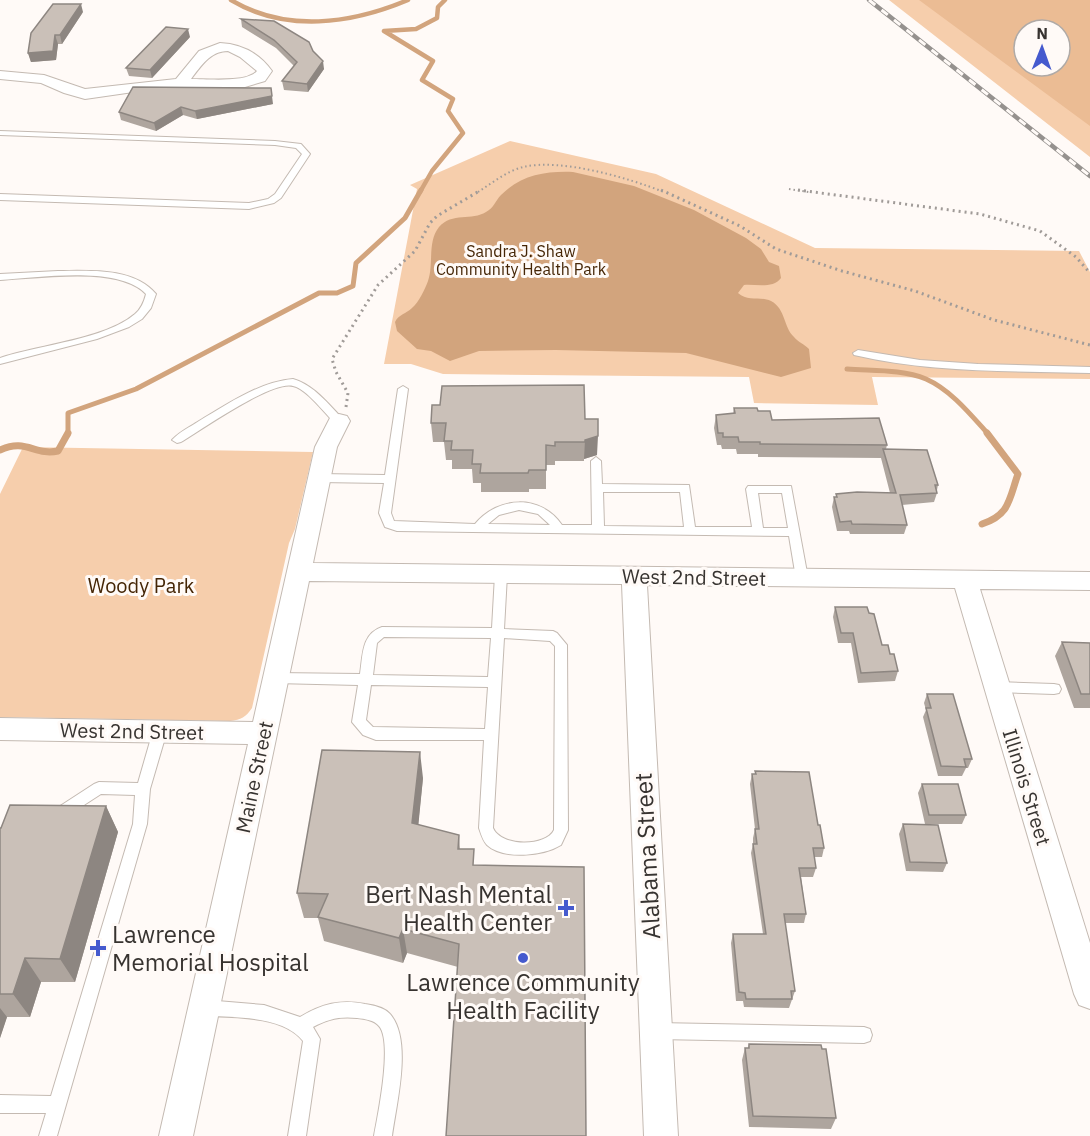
<svg xmlns="http://www.w3.org/2000/svg" width="1090" height="1136" font-family="'IBM Plex Sans',sans-serif">
  <style>
    .green { fill: #f6ceac; fill-rule: evenodd }
    .forest { fill: #ebbc94; fill-rule: evenodd }
    .water { fill: #d2a47d }
    .lines { fill: none; stroke-linecap: round; stroke-linejoin: round }
    .stream-far2 { stroke: #d2a47d; stroke-width: 4.5 }
    .stream-far1 { stroke: #d2a47d; stroke-width: 5 }
    .stream { stroke: #d2a47d; stroke-width: 7 }
    .lane-casing { stroke: #c4bab2; stroke-width: 2 }
    .street-casing { stroke: #c4bab2; stroke-width: 2 }
    .path-far1 { stroke: #a09b98; stroke-width: 2; stroke-dasharray: 1.5 3; stroke-linecap: butt }
    .path { stroke: #a09b98; stroke-width: 3; stroke-dasharray: 2 4; stroke-linecap: butt }
    .lane { fill: #fff; fill-rule: evenodd }
    .street { fill: #fff; fill-rule: evenodd }
    .rail-casing { stroke: #95918e; stroke-width: 4.5 }
    .rail { stroke: #fffaf7; stroke-width: 3; stroke-dasharray: 8; stroke-linecap: butt }
    .wall { fill: #aea59e }
    .shaded-wall { fill: #8d8681 }
    .building { fill: #cac0b8; stroke: #8d8681; stroke-width: 1.5 }
    .poi-dot { fill: #455ace; stroke: #fffaf7; stroke-width: 2 }
    .labels { text-anchor: middle; dominant-baseline: central; stroke-width: 6; stroke-linejoin: round; paint-order: stroke }
    .far-park-label { font-size: 16px; fill: #452606; stroke: #fffaf7 }
    .street-label { font-size: 20px; fill: #373330; stroke: #fffaf7 }
    .park-label { font-size: 20px; fill: #452606; stroke: #fffaf7 }
    .near-street-label { font-size: 24px; fill: #373330; stroke: #fffaf7 }
    .near-poi-label { font-size: 24px; fill: #373330; stroke: #fffaf7; text-anchor: end }
  </style>
  <rect width="100%" height="100%" fill="#fffaf7"/>
  <path class="green" d="M889,0H1090V157ZM1024,30H1060V66H1024Z
    M510,141L656,174L815,248L1079,251L1090,272V379L872,377L878,405L754,403L749,377L443,374L411,364H384L417,189L410,185Z
    M23,447L313,452L295,529L289,543L252,708C246,717 241,720 230,721L0,717V494Z"/>
  <path class="forest" d="M919,0H1090V126ZM1024,30H1060V66H1024Z"/>
  <path class="water" d="M573,172L634,186L694,210L746,238L761,249L769,262L779,266L781,278C773,289 756,284 744,285L738,293C748,302 760,296 771,301C786,309 783,327 794,337C798,342 804,344 809,349L811,368L781,377L686,353L556,350L479,351L450,361L431,351L417,349L397,331L395,322C399,314 406,314 412,308C419,302 425,289 428,281C434,264 427,242 439,227C452,212 472,221 486,212C494,208 495,201 501,195C521,175 545,171 573,172Z"/>
  <g class="lines">
    <path class="stream-far2" d="M231,0C286,33 351,24 408,0
      M420,192L432,171L463,133L448,111L453,99L422,80L433,61L384,31L416,29L437,18L438,7L445,0"/>
    <path class="stream-far1" d="M847,369C872,371 902,369 926,379C951,390 971,415 989,435
      M68,435V413L136,389L319,293H337L353,286L356,263L405,218L421,190"/>
    <path class="stream" d="M0,450C26,438 35,456 58,451L68,433
      M982,524C1010,515 1009,499 1018,474L987,433"/>
    <g class="lane-casing">
      <path id="lane" d="M0,131L275,141L301,144L310,154L281,198L274,203L249,209L0,200V194L249,203L268,199L275,194L302,154L296,148L275,145L0,135Z
        M58,271C90,271 133,267 156,294L151,308L142,319L129,327L97,339L0,364V358L3,357C40,345 106,339 135,314C141,309 144,302 146,294C118,265 38,278 0,280V274Z
        M858,350L920,360L978,364L1090,367V373C1012,371 931,373 854,355L853,353Z
        M293,379C314,385 328,404 343,419L344,421L343,423H335C325,414 307,389 293,386C272,380 201,430 181,442L177,443L172,440C179,432 190,427 199,421C228,404 259,382 293,379Z
        M403,386L408,389L391,513L394,521L475,524C498,496 541,494 562,525H592L591,461L596,457L601,461L602,484L689,485L695,527H752L746,489L748,486H791L808,578L802,582L796,578L789,536L397,531L385,527L379,513L384,483L319,482L313,478L319,474L385,475L398,389ZM603,492H680L684,527L604,526ZM758,493H782L788,528H763ZM519,510L538,514L550,525L488,524L499,515Z
        M501,571L507,575L504,629L553,631L557,633L567,645L568,830L561,845C544,856 503,860 487,845C483,841 481,834 479,828L484,740H376L363,735L352,722L358,685L275,683L270,682L268,678L270,674L275,673L360,674C363,656 361,634 382,627L492,628L495,575ZM384,637L491,638L488,677L373,675L377,643ZM504,638L550,641L555,646L554,830C546,847 501,847 493,828ZM371,685L488,687L485,729L373,727L366,720Z
        M997,682L1054,684L1059,685L1061,689L1059,693L1054,694L997,692L992,691L990,687L992,683Z
        M160,726L165,727L167,731L150,789L147,824L57,1136H39L46,1113H0V1095L51,1096L133,824L135,795L101,794L64,818L59,820L54,818L52,814L54,810L94,784L99,782L138,783L153,731L155,727Z
        M205,1000L264,1005L300,1017C322,1004 340,999 365,1004C373,1005 385,1008 390,1014C413,1040 396,1105 392,1136H374C378,1114 393,1042 379,1026C374,1020 365,1019 357,1018C340,1016 328,1019 313,1027L320,1039L306,1136H288L303,1041C284,1016 234,1017 205,1016L199,1014L197,1008L199,1002Z
        M657,1023L864,1027L870,1029L872,1035L870,1041L864,1043L657,1039L651,1037L649,1031L651,1025Z"/>
    </g>
    <g class="street-casing">
      <path id="street" d="M220,43C242,44 260,54 272,71L265,81L245,87H168L85,99L64,93L41,83L0,79V71L44,75L85,89L176,79L199,51ZM228,51L240,57L257,71C247,83 207,79 191,79C201,66 210,51 228,51Z
        M339,414L347,416L350,421L337,447L313,563L1090,572V590L980,589L1090,943V1009L1079,1005L1074,994L955,588L647,585L678,1136H644L622,584L309,581L193,1136H159L248,744L0,740V718L253,722L315,447L331,416Z"/>
    </g>
    <path class="path-far1" d="M789,189L809,192
      M478,192C492,183 507,171 523,167C562,158 628,178 664,192"/>
    <path class="path" d="M661,190L740,226L776,249L842,271L915,291L994,320L1090,345
      M798,190L980,214L1040,231L1076,257L1090,273
      M346,407L348,393L336,372L332,359L378,285L415,251L430,223L437,216L481,190"/>
    <use href="#lane" class="lane"/>
    <use href="#street" class="street"/>
    <g class="rail-casing">
      <path id="rail" d="M869,0L1090,176"/>
    </g>
    <use href="#rail" class="rail"/>
  </g>
  <path class="wall" d="M83,12L62,44H58L56,60L31,62L28,53Z
    M241,19L313,51L324,69L308,92L284,90L282,81L294,66L276,48L242,27Z
    M190,37L152,78L129,76L126,68Z
    M133,87L273,104L197,119L183,115L156,131L121,120L119,112Z
    M734,408L758,411L772,420L887,445L886,449L938,485L937,490V493L934,502L902,505L907,525L904,534H850L849,531H837L832,507L834,497H836V494L890,493L881,458L758,457V454H737L736,449H722L721,445H717L714,428L716,415L733,414Z
    M585,419L597,455L584,459V461H555V465H546V489H529V492H481V483H473L472,469H452V460H446L444,442H433L431,423Z
    M835,607L869,613L882,645L890,654L898,671L895,681L858,683L851,643H838L833,617Z
    M1062,642L1090,643V708H1074L1055,656Z
    M927,694L972,759L968,768H966L962,776H938L923,717L926,710L924,703Z
    M755,771L818,825L824,848L822,857H814L816,868L813,877H801L806,914L804,923H785L795,991L789,1008L744,1007L743,1001H736L731,943L733,934H763L751,853L753,844V838L755,829L750,784L752,774H755Z
    M423,778L418,825L459,835L460,849H474L458,967L407,953L403,963L324,941L318,918H304L297,893Z
    M922,784L966,815L962,824H925L918,793Z
    M106,806L118,832L75,982H41L30,1017H7L0,1038V828Z
    M903,824L947,863L943,872L906,871L899,834Z
    M749,1044L822,1049L836,1118L831,1129L749,1127L742,1060L745,1048H748Z"/>
  <path class="shaded-wall" d="M81,4L83,12L62,44L60,35Z
    M188,29L190,37L152,78L150,70Z
    M55,35L58,44L56,60L31,62L28,53Z
    M323,61L324,69L308,92L307,84Z
    M271,88L273,104L197,119L195,111Z
    M181,107L183,115L156,131L154,123Z
    M598,436L597,455L584,459L585,440Z
    M420,752L423,778L416,849L412,823Z
    M106,806L118,832L75,982L60,959Z
    M403,929L407,953L403,963L399,938Z
    M25,958L41,982L30,1017L13,994Z
    M0,1008L7,1017L0,1038Z"/>
  <path class="building" d="M53,4H81L60,35H55L53,51L28,53L31,33Z
    M241,19L274,21L309,42L313,51L323,61L307,84L282,81L297,62L274,40Z
    M166,27L188,29L150,70L126,68Z
    M133,87L271,88L272,96L195,111L181,107L154,123L119,112Z
    M584,385L585,419H598V436L585,440V442H555V446L546,445V470H529L528,473H480L481,464H472L473,450H451L452,441H444L446,423H431L432,405H440L442,386Z
    M734,408H757L758,411H770L772,420L879,418L887,445L760,444V442H739L738,437H723V433H718L716,415L735,413Z
    M883,449L927,450L938,485H935L937,493L900,495L907,525L852,524L851,521L840,522L834,497H837L836,494L857,492L896,493Z
    M835,607H867L869,613L874,614L882,645H888L890,654H894L898,671L861,673L853,633H841Z
    M1062,642L1090,643V694H1081Z
    M927,694H953L972,759H964L966,767L941,766L926,708H931Z
    M322,750L420,752L412,823L459,835L458,849H474L473,865L584,867L586,1136H446L459,944L403,929L399,938L318,917L328,894L297,893Z
    M755,771L809,772L818,825H820L824,848H813L816,868H799L806,914H784L795,991H791L792,999H746L745,993L739,992L733,934H766L753,844H757L755,829H759L752,774H756Z
    M922,784H958L966,815H929Z
    M10,805L106,806L60,959L25,958L13,994H0V828H1Z
    M903,824L938,825L947,863L910,862Z
    M749,1044L821,1045L822,1049H826L836,1118L753,1116L745,1048H749Z"/>
  <g class="poi-dot">
    <path d="M563 899h6v6h6v6h-6v6h-6v-6h-6v-6h6z"/>
    <path d="M95 939h6v6h6v6h-6v6h-6v-6h-6v-6h6z"/>
    <circle cx="523" cy="958" r="6"/>
  </g>
  <g class="labels">
    <g class="far-park-label">
      <text x="521" y="251">Sandra J. Shaw<tspan x="521" dy="18">Community Health Park</tspan></text>
    </g>
    <g class="street-label">
      <text transform="translate(694 577) rotate(1)">West 2nd Street</text>
      <text transform="translate(132 731) rotate(1)">West 2nd Street</text>
      <text transform="translate(254 777) rotate(-78)">Maine Street</text>
      <text transform="translate(1027 787) rotate(73)">Illinois Street</text>
    </g>
    <g class="park-label">
      <text x="141" y="585">Woody Park</text>
    </g>
    <g class="near-street-label">
      <text transform="translate(647 856) rotate(-93)">Alabama Street</text>
    </g>
    <g class="near-poi-label">
      <text x="552" y="894">Bert Nash Mental<tspan x="552" dy="28">Health Center</tspan></text>
      <text x="112" y="934" text-anchor="start">Lawrence<tspan x="112" dy="28">Memorial Hospital</tspan></text>
      <text x="523" y="982" text-anchor="middle">Lawrence Community<tspan x="523" dy="28">Health Facility</tspan></text>
    </g>
  </g>
  <g transform="translate(1042 48) rotate(1)"><circle r="28" fill="#fffaf7" stroke="#afaaa7" stroke-width="1.5"/>
  <path d="M0-4.5L10 22L0 15L-10 22Z" fill="#455ace"/>
  <text y="-9" font-size="16" font-weight="bold" text-anchor="middle" fill="#373330">N</text>
  </g>
</svg>
